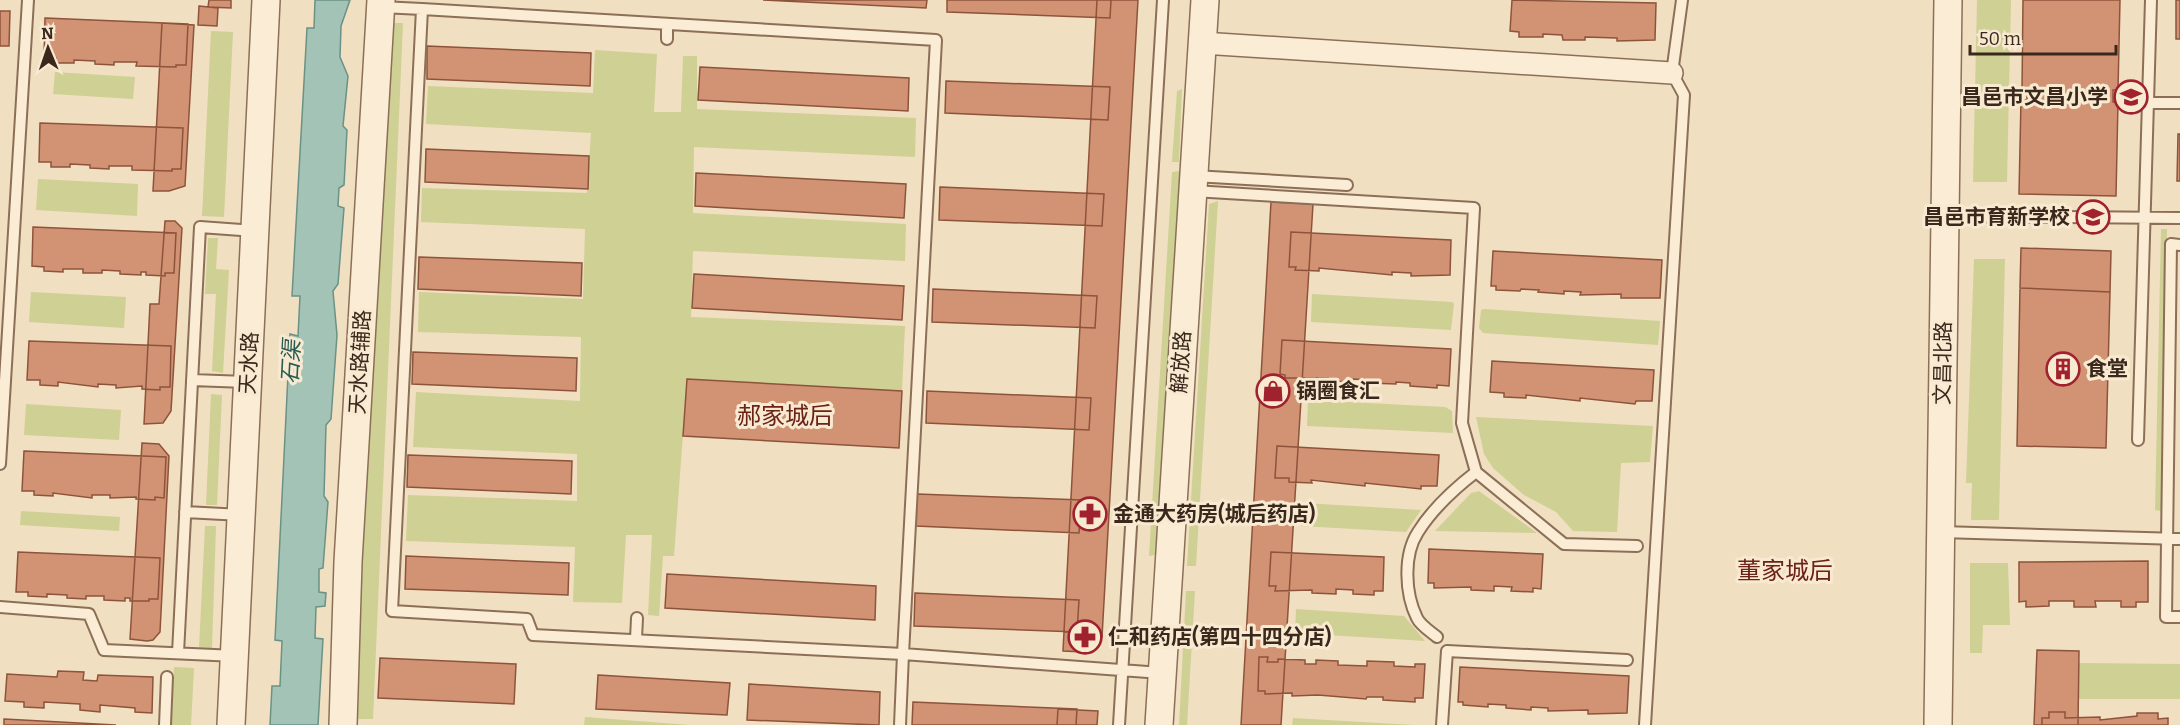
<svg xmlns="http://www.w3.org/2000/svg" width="2180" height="725" font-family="Bitter,'Noto Sans SC',serif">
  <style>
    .green { fill: #ced094 }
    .water { fill: #a4c3b7; stroke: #6a9285; stroke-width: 1.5 }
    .building { fill: #d29374; stroke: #8d543b; stroke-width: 1.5 }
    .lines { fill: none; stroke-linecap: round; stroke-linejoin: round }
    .service-casing { stroke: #8c6f57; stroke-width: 14 }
    .minor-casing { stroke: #8c6f57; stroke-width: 24 }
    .tertiary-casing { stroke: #8c6f57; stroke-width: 30 }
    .service { stroke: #fbecd5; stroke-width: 10 }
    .minor { stroke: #fbecd5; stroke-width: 21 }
    .tertiary { stroke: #fbecd5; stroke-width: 27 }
    .labels { text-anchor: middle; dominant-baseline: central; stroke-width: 6; stroke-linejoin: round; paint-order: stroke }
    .poi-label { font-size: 21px; font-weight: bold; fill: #3b281c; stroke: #f8e9d1; text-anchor: start }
    .street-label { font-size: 21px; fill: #3b281c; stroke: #f8e9d1 }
    .water-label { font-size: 22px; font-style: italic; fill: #2a5c54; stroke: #f8e9d1 }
    .quarter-label { font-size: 24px; fill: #6b2318; stroke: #f8e9d1 }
  </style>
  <rect width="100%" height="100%" fill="#f1dfc1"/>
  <path class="green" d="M1977,0H2011L2007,182H1973Z
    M388,23H403L373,719H354Z
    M211,31L233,32L224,217L202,216Z
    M595,50L657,54L654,112H681L683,56H697V109L916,118L915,157L694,147L693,213L906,224L905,261L693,251L691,317L905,326L902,391L687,380L674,556H663L659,616L648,615L652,535H626L622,603L573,602L575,547L406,541L408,495L577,501V454L413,447L416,392L580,401L581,337L418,332L419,292L583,299L585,229L421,222L422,188L587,193L591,133L426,124L428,86L593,93Z
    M55,72L135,77L133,99L53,94Z
    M1182,89L1179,162H1172L1177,91Z
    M1180,171L1155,555L1149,556L1172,172Z
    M38,179L138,184L137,216L36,210Z
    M1218,201L1196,566H1187L1209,204Z
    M2161,229H2167L2161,511L2155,510Z
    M208,238H218L216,269L229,270L223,373L212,371L216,294H205Z
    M1974,259H2005L1999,520H1971L1972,483H1966Z
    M31,292L126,297L124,328L29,322Z
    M1312,294L1452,302L1454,304L1451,330L1311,322Z
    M1484,309L1660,321L1658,345L1483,333L1479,328L1481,310Z
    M211,394L222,395L217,505H206Z
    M1308,400L1445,407L1452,411L1453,433L1307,426Z
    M26,404L121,410L119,440L24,435Z
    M1476,417L1653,426L1650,462L1621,463L1617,532L1573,531L1556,512L1524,495L1493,468L1484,454Z
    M1479,491L1537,533L1435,531L1471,493Z
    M1304,503L1421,510L1406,532L1301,526Z
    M21,511L120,517L119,531L20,525Z
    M205,526H216L212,648H199Z
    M1970,563H2008L2010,625H1983L1982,653H1970Z
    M1186,591H1195L1187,725H1179Z
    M1296,609L1404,616L1425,641L1295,633Z
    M2079,663L2180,664V699H2078Z
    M174,667L194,668L191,725H171Z
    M585,717L690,725H584Z
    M1293,718L1414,725H1292Z"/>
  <path class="water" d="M315,0H350L341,26L340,57L348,76L343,126L347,130L344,185L339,188L338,206L344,208L338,284L333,291L337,335L331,419L326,425L324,496L328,502L323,568L319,569V592L326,593L325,606L316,607L315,638L323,639L318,725H270L272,686H280L282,641L275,640L290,334L298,336L300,296H292L307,28H314Z"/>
  <path class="building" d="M209,0H231V8L208,7Z
    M763,0H927L926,8Z
    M947,0H1111L1110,18L947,12Z
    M1097,0H1138L1102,637L1084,652L1063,651Z
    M1512,0L1656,3L1655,40L1617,41V38L1585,37V40H1563L1562,35L1543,34V37H1519V32L1510,31Z
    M2023,0H2120L2118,90H2113V102H2118L2116,196L2019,194L2021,100H2027V89L2022,90Z
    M2176,0H2180V39H2176Z
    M199,6L218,8L217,26L198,25Z
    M0,11H10L9,46H0Z
    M45,18L188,24L186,65H176V67L136,66L137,62H114V65L95,64V61L74,60V63H56V58H44Z
    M162,23L194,25L185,186L169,191H153Z
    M427,46L591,53L590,86L427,79Z
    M700,67L909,78L908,111L698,100Z
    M946,81L1110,87L1108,120L945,113Z
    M40,123L183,128L181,169H172V171L132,170V166H109V169L90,168V165L70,164V167H51V162H39Z
    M2178,134H2180V181H2177Z
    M426,149L589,156L588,189L425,182Z
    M696,173L906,184L904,218L695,206Z
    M940,187L1104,194L1102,226L939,220Z
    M1271,202L1313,204L1281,725H1241Z
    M165,221H175L182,228L171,411L163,423L144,424L150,304H159Z
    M33,227L176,233L174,273H165V276L146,275V272H141V275L120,274V271L102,270V273H83V269H63V272L44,271V267L32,266Z
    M1291,232L1451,240L1450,275L1411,276V273L1392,272V275L1319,268V271L1295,270L1296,267H1289Z
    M2021,248L2111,251L2110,292L2020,288Z
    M1493,251L1662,260L1660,298H1621V294L1580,295L1581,292L1564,291V294L1538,292L1539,290L1521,289L1520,291L1496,290V286H1491Z
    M419,257L582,263L581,296L418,289Z
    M694,274L904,286L902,320L692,308Z
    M2020,288L2110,292L2106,448L2017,446Z
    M933,289L1097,296L1095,328L932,322Z
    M1282,340L1451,349L1449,386L1437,385V388L1410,386V383L1396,382V384L1369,383L1370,380L1353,379V382L1327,381L1328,378H1285V375L1280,374Z
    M29,341L171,346L170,387H160V390L142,389V386L116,388V385L98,384V387L58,382V386L40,385V380H27Z
    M413,352L577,358L576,391L412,384Z
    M1492,361L1654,370L1652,401H1636L1635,404L1580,398V401L1526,395V398L1504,397V393L1490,392Z
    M687,379L902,391L899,448L683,436Z
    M927,391L1091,398L1089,430L926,423Z
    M142,443L159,444L169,456L160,632L153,640L147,641L130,639Z
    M1277,446L1439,455L1437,486H1421V489L1365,483V486L1311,480L1312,483L1289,482V478H1275Z
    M24,451L166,457L164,498L155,497V500L136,499V497L110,498V495H92V498L53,493V496L34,495V491H22Z
    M408,455L572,461L571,494L407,487Z
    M917,494L1081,500L1079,533L916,526Z
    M1429,549L1543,554L1541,589L1533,588V592L1511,591L1512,587L1494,586V591L1471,590V587L1434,588V583H1428Z
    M18,552L160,558L158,599H149V601H130V598H125V601L104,600V596H86V599L67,598V595L47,594V597L28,596V592H16Z
    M1271,552L1384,557L1383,591H1374V595L1353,594V590L1336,589V594L1312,593V590L1275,591L1276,586H1269Z
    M406,556L569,563L568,595L405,589Z
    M2148,561V602H2136V607H2121V601H2095L2096,607H2074V601H2049V606L2026,607V601L2019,602V562Z
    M667,574L876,586L875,620L665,608Z
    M915,593L1079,600L1077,632L914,626Z
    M2037,650L2079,651L2078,725H2034Z
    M1259,657H1268L1267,662H1278V659L1305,660V664H1316V660L1338,661V665L1367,666V661L1394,662V666L1415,667V664H1425L1423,698H1415V702L1383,700V697H1367L1366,699L1318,695L1292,696V693L1265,694V691H1258Z
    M380,658L516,664L514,704L378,698Z
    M1460,667L1629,676L1627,713L1588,714V710L1548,711V708L1531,707V710L1506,708V705L1488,704V707L1463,705V702H1458Z
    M58,671L84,672L83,680L97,681L98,675L153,677L152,713L135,712V708L100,705V712L80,710V704L44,702V708L24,707V702L5,701L7,674L57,677Z
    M598,675L730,683L727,715L596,709Z
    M749,684L880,692L879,725L747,720Z
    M913,702L1077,709L1076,725H912Z
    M1058,709L1098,711L1097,725H1057Z
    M2049,712H2065V718L2100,717V720L2137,716V713H2158V719L2168,718V725H2042V718H2049Z
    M4,719L116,725H4Z"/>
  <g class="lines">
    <g class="service-casing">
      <path id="service" d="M381,7L422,9
        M422,9L936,40L903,654L533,635L527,619L392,611Z
        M667,39V25
        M2149,103H2180
        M1194,176L1347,185
        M1193,191L1474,208L1462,423L1476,472L1564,544L1637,546
        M1946,216L2180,218
        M2180,245L2171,244L2166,617H2180
        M192,380L246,382
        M2138,440L2151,0
        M0,464L28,0
        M185,512L242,515
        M1941,532L2180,539
        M0,607L89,614L104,650L236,656
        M1437,637C1431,632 1420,625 1417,618C1405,594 1403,555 1418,532C1433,508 1454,489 1476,472
        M636,639L637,618
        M178,653L200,227L255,231
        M165,725L167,677
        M900,725L903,654L1161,673
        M1119,725L1163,0
        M1442,725L1447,651L1627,660
        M1645,725L1684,95L1672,73L1682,0"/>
    </g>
    <g class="minor-casing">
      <path id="minor" d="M1202,43L1672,73"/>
    </g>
    <g class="tertiary-casing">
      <path id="tertiary" d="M231,725L266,0
        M343,725L348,562L381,0
        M1159,725L1205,0
        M1938,725L1948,0"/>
    </g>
    <use href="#service" class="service"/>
    <use href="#minor" class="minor"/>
    <use href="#tertiary" class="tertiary"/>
  </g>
  <defs>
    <g id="school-ring" transform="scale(1.725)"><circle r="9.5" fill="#f8e9d1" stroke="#a0222e" stroke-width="1.5"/><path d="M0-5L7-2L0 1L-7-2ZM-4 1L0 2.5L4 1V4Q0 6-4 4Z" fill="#a0222e"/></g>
    <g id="building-ring" transform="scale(1.725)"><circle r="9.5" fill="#f8e9d1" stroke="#a0222e" stroke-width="1.5"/><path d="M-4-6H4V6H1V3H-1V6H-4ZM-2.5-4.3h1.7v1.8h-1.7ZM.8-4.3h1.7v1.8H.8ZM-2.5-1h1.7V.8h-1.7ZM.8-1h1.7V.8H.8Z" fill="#a0222e"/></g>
    <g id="shop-ring" transform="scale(1.725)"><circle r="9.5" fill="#f8e9d1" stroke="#a0222e" stroke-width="1.5"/><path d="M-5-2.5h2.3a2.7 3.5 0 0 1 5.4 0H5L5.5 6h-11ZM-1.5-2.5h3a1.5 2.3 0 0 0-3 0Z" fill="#a0222e"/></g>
    <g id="pharmacy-ring" transform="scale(1.725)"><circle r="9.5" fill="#f8e9d1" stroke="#a0222e" stroke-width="1.5"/><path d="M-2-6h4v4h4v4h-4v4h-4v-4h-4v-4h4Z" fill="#a0222e"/></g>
  </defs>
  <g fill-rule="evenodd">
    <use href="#school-ring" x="2131" y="97"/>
    <use href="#school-ring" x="2093" y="217"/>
    <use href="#building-ring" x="2063" y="369"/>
    <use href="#shop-ring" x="1273" y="391"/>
    <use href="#pharmacy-ring" x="1090" y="514"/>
    <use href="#pharmacy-ring" x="1085" y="637"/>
  </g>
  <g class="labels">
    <g class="poi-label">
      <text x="2108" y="97" text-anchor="end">昌邑市文昌小学</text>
      <text x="2070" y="217" text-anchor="end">昌邑市育新学校</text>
      <text x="2086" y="369">食堂</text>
      <text x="1296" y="391">锅圈食汇</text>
      <text x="1113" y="514">金通大药房(城后药店)</text>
      <text x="1108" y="637">仁和药店(第四十四分店)</text>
    </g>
    <g class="street-label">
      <text transform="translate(360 362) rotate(-87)">天水路辅路</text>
      <text transform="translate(1181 362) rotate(-86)">解放路</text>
      <text transform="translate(249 363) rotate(-87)">天水路</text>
      <text transform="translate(1943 363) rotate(-89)">文昌北路</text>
    </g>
    <g class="water-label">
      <text transform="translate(291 362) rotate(-87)">石渠</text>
    </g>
    <g class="quarter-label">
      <text x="785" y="416">郝家城后</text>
      <text x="1785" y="571">董家城后</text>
    </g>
  </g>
  <g transform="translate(48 48) rotate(358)" stroke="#f8e9d1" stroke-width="4.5" paint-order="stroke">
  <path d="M0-4.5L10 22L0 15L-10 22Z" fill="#3b281c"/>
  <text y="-9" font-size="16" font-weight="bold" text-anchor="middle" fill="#3b281c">N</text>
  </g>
  <path d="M1970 45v9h146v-9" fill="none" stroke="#3b281c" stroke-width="3"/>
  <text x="1979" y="45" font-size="18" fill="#3b281c" stroke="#f8e9d1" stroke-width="4.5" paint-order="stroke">50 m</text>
</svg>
